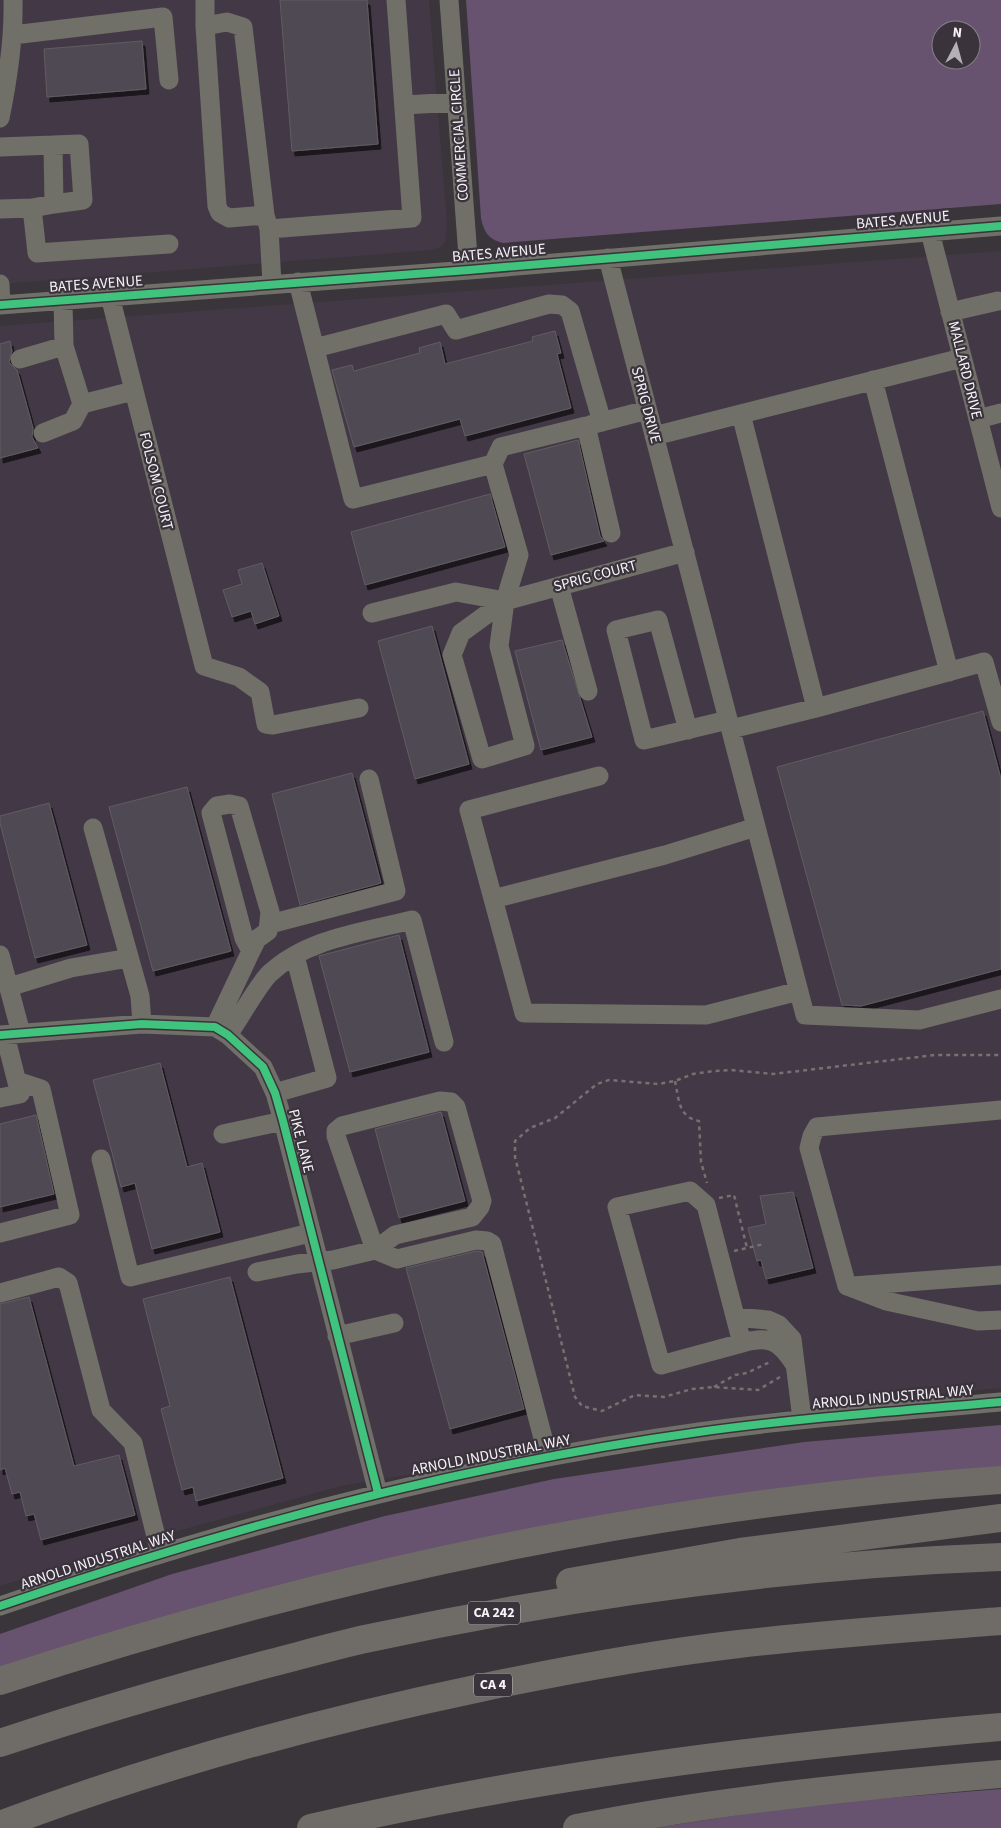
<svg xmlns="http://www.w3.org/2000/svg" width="1001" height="1828" font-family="'Source Sans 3',sans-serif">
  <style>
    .built { fill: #433946 }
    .green { fill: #67526f; fill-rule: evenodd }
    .building { fill: #504852; stroke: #615d62; filter: url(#shadow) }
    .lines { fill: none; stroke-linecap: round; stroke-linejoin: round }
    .path { stroke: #747270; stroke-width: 2.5; stroke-dasharray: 4 4; stroke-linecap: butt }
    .minor { stroke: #706f68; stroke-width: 19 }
    .highway { stroke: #6f6b67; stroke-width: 28 }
    .cycleway-casing { stroke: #3a333c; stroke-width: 11 }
    .cycleway { stroke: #40c37c; stroke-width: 8 }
    .labels { text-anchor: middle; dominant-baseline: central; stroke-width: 4.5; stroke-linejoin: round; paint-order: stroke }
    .shield { fill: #3a333c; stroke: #beb9c0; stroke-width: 1 }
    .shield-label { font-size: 14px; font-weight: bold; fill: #f7f3f9 }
    .street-label { font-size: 15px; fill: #f7f3f9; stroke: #3a333c }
  </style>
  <defs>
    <filter id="shadow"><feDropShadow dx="3" dy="5" stdDeviation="0" flood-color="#0009"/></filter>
  </defs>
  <rect width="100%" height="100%" fill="#39353a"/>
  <path class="built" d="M0,0H429L447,224L445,242L439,248L433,250L0,284Z
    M1001,251V1388L824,1404L341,1486L141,1541L0,1586V326Z"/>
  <path class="green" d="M466,0H1001V204L503,243C488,239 484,232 481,218ZM941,30H971V60H941Z
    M1001,1425V1480L657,1519L0,1681V1634L172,1574L385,1516L554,1479L804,1442Z
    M1001,1789V1828H653L812,1804Z"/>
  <path class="building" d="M280,0H367L378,144L292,151Z
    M142,41L146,89L47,97L44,49Z
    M555,331L561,353L557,354L571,408L465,436L460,419L354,447L332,370L352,365L354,371L420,353L419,348L440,342L445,364L533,341L532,337Z
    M10,341L12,351L9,362L17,370L33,428L32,437L38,448L0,458V344Z
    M578,440L600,536L604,541L551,555L524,454Z
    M490,494L505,547L365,585L351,532Z
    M262,563L279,616L255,624L251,611L232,617L223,590L242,584L238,570Z
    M432,626L469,764L415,779L378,641Z
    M562,640L592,737L541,750L515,651Z
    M983,711L1001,779V969L861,1006L842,1005L777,767Z
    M352,773L381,883L300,905L272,794Z
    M187,787L231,951L153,971L109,807Z
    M49,803L87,945L35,958L0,823V816Z
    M399,935L429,1052L350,1072L319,956Z
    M160,1063L187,1167L202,1163L220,1232L152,1249L135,1183L121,1187L93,1080Z
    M441,1112L465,1201L399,1218L375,1129Z
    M36,1115L54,1194L0,1207V1124Z
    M793,1192L813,1268L766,1279L761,1260L757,1261L748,1228L766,1224L760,1196Z
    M477,1251L482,1252L524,1409L450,1429L406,1268Z
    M230,1277L283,1478L196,1501L193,1487L182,1490L161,1409L170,1406L143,1299Z
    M29,1297L74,1466L119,1455L135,1515L41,1540L34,1514L26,1516L20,1492L12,1494L5,1468L0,1470V1304Z"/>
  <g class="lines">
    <path class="path" d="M675,1081C679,1099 678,1117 699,1121L701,1162L707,1183
      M719,1198L734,1195L747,1248
      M734,1251L764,1244
      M780,1377L758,1390L714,1387L692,1389L664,1397L635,1395L602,1411L582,1406L575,1397L515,1157V1141L530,1128L555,1118L597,1084L609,1080L658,1084L675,1081L693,1074L714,1071L731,1070L773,1074L935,1055H1001
      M714,1387L735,1375L747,1373L772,1361"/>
    <path class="minor" d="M205,0V26L217,206L220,213L229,218L265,215
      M449,0L469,270
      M205,26L227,22L243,27L265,215L269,229L272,284
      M13,35L163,17L169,80
      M404,105L457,102
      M0,118C8,79 14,41 13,0
      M53,145L79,144L83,200L54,204
      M0,147L53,145L54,204L32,208
      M0,209L32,208L37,253L169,244
      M269,229L412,218L396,0
      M930,232L1001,508
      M608,258L805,1015L919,1020L1001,999
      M298,282L353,499L493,464L519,555L505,601L499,646L525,746L482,759L452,655L461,633L505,601L685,552
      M0,284L1,305
      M110,296L204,666L239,677L260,692L266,724L273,725L359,708
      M0,305L469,270L1001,226
      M950,312L998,301
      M64,346L82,404L133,391
      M315,348L446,314L456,330L549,304L562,305L570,311L602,422
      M20,359L64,346L63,300
      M873,380L949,672
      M978,419L1001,413
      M590,425L647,410
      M43,433L73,421L82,404
      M654,436L962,358
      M493,464L501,447L586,426L611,533
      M559,586L588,691
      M372,613L456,592L505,601
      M816,708L984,662L1001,722
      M731,729L816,708L741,414
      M688,730L658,620L616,630L644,740L728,720
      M599,776L469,810L524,1013L706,1015L799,991
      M93,828L140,996L142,1024
      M493,899L665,855L756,827
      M270,924L396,891L369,779
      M0,955L21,1033
      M9,987L71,968L129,958
      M215,1027L251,951L257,939L268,931L270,912L239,806L230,804L217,806L211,813L244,938L251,951
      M0,1035L142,1024L215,1027L228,1035L263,1067L275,1093L283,1121L378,1493
      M228,1035C240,1018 256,988 269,974C307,938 364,932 412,920L444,1042
      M275,1093L327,1078L295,956
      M0,1098L20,1094L5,1035
      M223,1134L283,1121
      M101,1159L130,1277L310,1233
      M690,1191L706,1205L742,1343L661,1365L617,1207Z
      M0,1233L70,1215L41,1089L17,1081
      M257,1272L297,1264L333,1260L375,1250L395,1235L472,1217L480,1207L482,1201L456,1107L451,1102L440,1101L342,1126L336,1131V1136L375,1250L397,1259L476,1240L487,1241L492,1244L548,1457
      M847,1286L809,1148L812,1136L817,1127L1001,1110
      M847,1286L886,1301L978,1321L1001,1320
      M853,1286L1001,1275
      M0,1293L59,1277L68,1283L101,1410L133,1443L160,1553
      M735,1317L768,1320L779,1325L792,1339L802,1419
      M337,1336L394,1323
      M742,1343C770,1335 780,1341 795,1365
      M0,1606C227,1528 460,1465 699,1432C799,1418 900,1411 1001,1402"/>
    <path class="highway" d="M570,1582L740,1552L1001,1518
      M0,1681C324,1575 661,1503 1001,1480
      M0,1743C90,1713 180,1687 271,1663C302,1655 334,1646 365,1639C575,1594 787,1565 1001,1557
      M0,1825C156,1766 318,1722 480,1688C566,1670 652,1654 739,1644C826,1634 914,1628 1001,1621
      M311,1828C538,1775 769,1747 1001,1727
      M577,1828C717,1800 859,1786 1001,1774"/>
    <g class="cycleway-casing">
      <path id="cycleway" d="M0,305L469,270L1001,226
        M0,1035L142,1024L215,1027L228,1035L263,1067L275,1093L283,1121L378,1493
        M0,1606C227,1528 460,1465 699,1432C799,1418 900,1411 1001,1402"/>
    </g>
    <use href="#cycleway" class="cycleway"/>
  </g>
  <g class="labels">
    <g class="shield">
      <rect x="468" y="1601.5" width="52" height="23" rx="4"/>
      <rect x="474" y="1673.5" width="38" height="23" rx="4"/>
    </g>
    <g class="shield-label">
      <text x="494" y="1613">CA 242</text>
      <text x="493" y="1685">CA 4</text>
    </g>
    <g class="street-label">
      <text transform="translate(459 135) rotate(-94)">COMMERCIAL CIRCLE</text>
      <text transform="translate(903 220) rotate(-5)">BATES AVENUE</text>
      <text transform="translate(499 253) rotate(-5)">BATES AVENUE</text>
      <text transform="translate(96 284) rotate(-4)">BATES AVENUE</text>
      <text transform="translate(965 370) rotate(76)">MALLARD DRIVE</text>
      <text transform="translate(646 405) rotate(75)">SPRIG DRIVE</text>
      <text transform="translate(156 481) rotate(76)">FOLSOM COURT</text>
      <text transform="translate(595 576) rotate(-15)">SPRIG COURT</text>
      <text transform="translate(301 1141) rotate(76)">PIKE LANE</text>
      <text transform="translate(893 1397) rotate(-5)">ARNOLD INDUSTRIAL WAY</text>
      <text transform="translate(491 1455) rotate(-11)">ARNOLD INDUSTRIAL WAY</text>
      <text transform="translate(98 1560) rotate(-18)">ARNOLD INDUSTRIAL WAY</text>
    </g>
  </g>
  <g transform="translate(956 45) rotate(6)"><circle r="24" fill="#3a333c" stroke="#868088"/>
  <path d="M0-4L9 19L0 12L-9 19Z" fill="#b4b0b6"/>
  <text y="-8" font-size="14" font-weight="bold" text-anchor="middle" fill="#f7f3f9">N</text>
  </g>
</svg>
